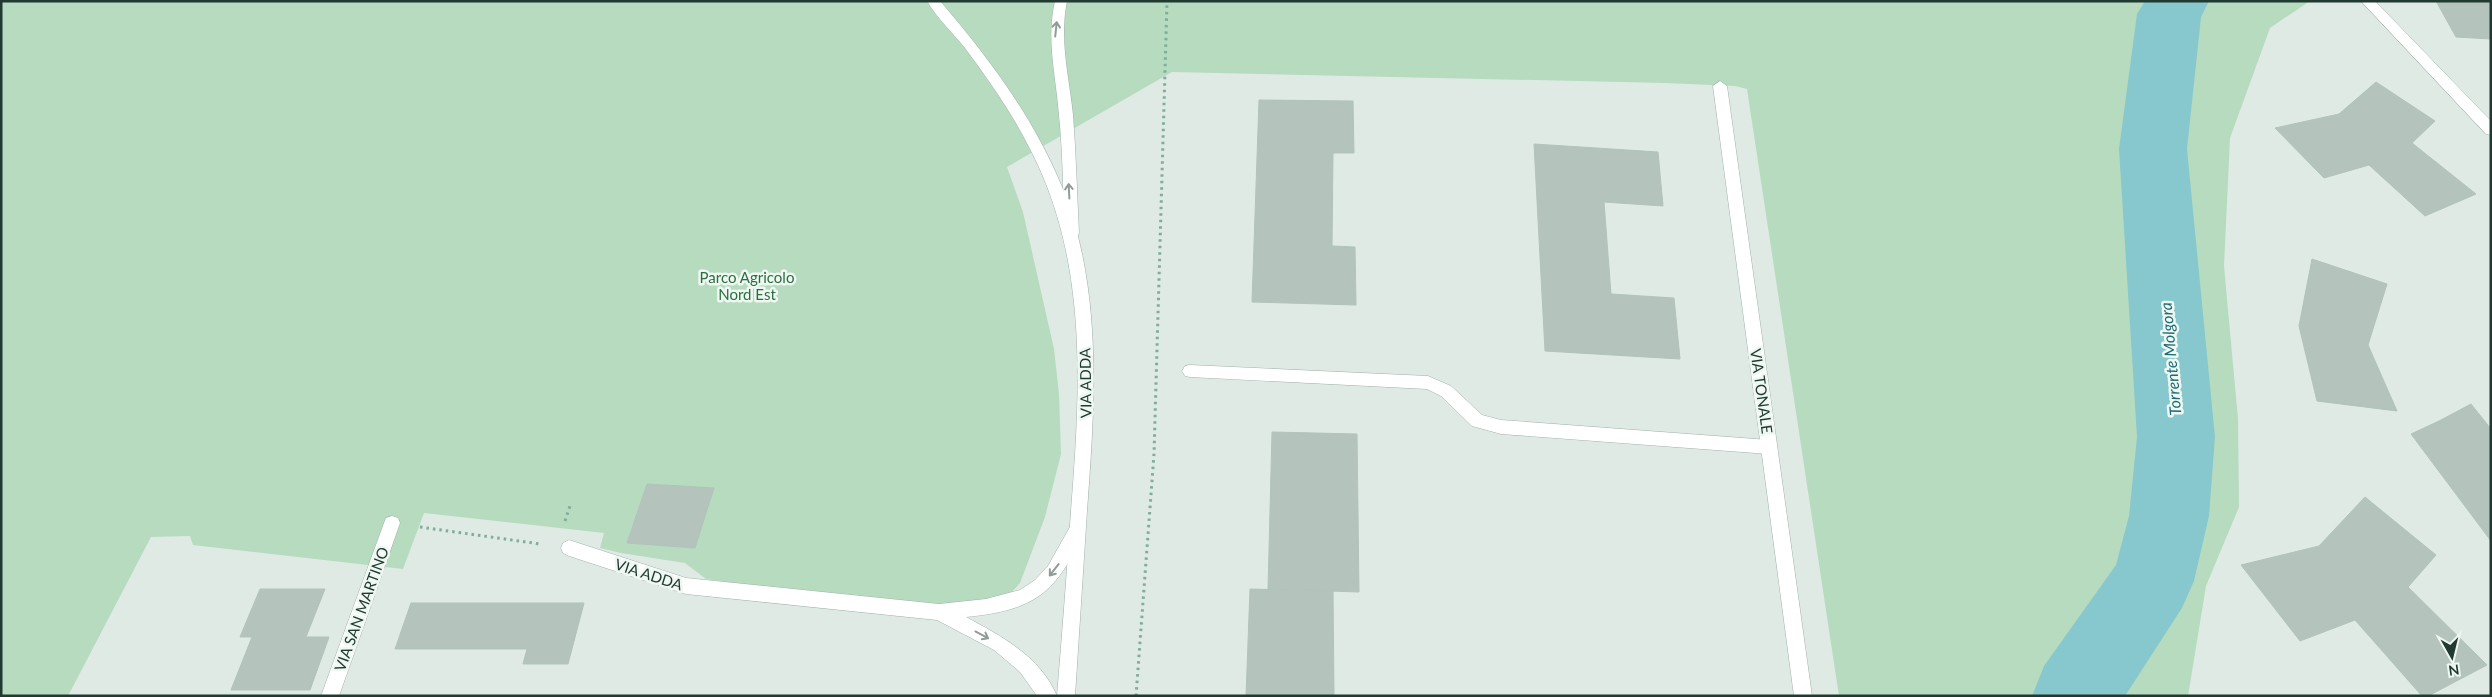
<svg xmlns="http://www.w3.org/2000/svg" width="2492" height="697" font-family="Lato,sans-serif">
  <style>
    .green { fill: #b7dbbf }
    .lines { fill: none; stroke-linecap: round; stroke-linejoin: round }
    .river { fill: #87c8ce; fill-rule: evenodd }
    .building { fill: #b4c4bd; stroke: #b1c3bb }
    .service-casing { stroke: #a2b1ab; stroke-width: 1 }
    .minor-casing { stroke: #a2b1ab; stroke-width: 1 }
    .tertiary-casing { stroke: #a2b1ab; stroke-width: 1 }
    .path { stroke: #7fad9c; stroke-width: 3; stroke-dasharray: 2.5 4; stroke-linecap: butt }
    .service { fill: #fff; fill-rule: evenodd }
    .minor { fill: #fff; fill-rule: evenodd }
    .tertiary { fill: #fff; fill-rule: evenodd }
    .oneway { stroke: #909c98 }
    .labels { text-anchor: middle; dominant-baseline: central; stroke-width: 5; stroke-linejoin: round; paint-order: stroke }
    .park-label { font-size: 15px; fill: #2b6f41; stroke: #eff7f2 }
    .street-label { font-size: 15px; fill: #203931; stroke: #eff7f2 }
    .water-label { font-size: 16px; font-style: italic; fill: #1c6a73; stroke: #eff7f2 }
  </style>
  <rect width="100%" height="100%" fill="#dfeae4"/>
  <path class="green" d="M1,1H2310L2270,28L2230,138L2224,266L2238,419L2239,507L2206,586L2188,696H1839L1747,89L1735,86L1665,83L1172,72L1007,167L1023,212L1054,349L1059,394L1061,454L1045,517L1020,583L1011,593L949,609L768,588L706,579L685,563L621,553L600,548L604,533L424,513L403,569L193,545L190,536L151,537L68,696H1Z"/>
  <g class="lines">
    <path class="river" d="M2145,1H2209L2201,17L2187,149L2215,437L2209,516L2194,581L2182,608L2125,696H2032L2044,666L2116,565L2129,516L2137,437L2119,149L2137,14Z"/>
  </g>
  <path class="building" d="M2436,1H2491V39L2456,37Z
    M2376,82L2435,121L2412,143L2476,194L2425,216L2369,165L2324,178L2275,128L2339,114Z
    M1259,100L1353,101L1354,153H1333L1332,246L1355,247L1356,305L1252,302Z
    M1534,144L1658,152L1663,206L1604,202L1611,294L1674,298L1680,359L1545,351Z
    M2312,259L2387,284L2368,345L2397,411L2317,401L2299,326Z
    M2471,404L2491,429V485L2439,421Z
    M2439,421L2491,485V541L2411,434Z
    M1272,432L1357,434L1359,592L1268,589Z
    M647,484L714,488L695,548L627,543Z
    M2365,497L2436,555L2408,587L2487,665L2428,696H2422L2355,620L2300,641L2241,565L2319,546Z
    M260,589H325L306,637H329L310,690H231L252,637H240Z
    M1250,589L1333,591L1334,696H1246Z
    M411,603H584L568,664H523L527,649H395Z"/>
  <g class="lines">
    <g class="service-casing">
      <path id="service" d="M1190,365L1428,376L1451,386L1482,415L1501,420L1769,440L1775,442L1777,447L1775,452L1769,454L1501,434L1472,426L1441,396L1427,389L1190,377L1185,376L1182,371L1185,366Z"/>
    </g>
    <g class="minor-casing">
      <path id="minor" d="M1055,1H1067C1059,40 1069,76 1073,115C1076,154 1077,194 1079,233L1077,237H1067L1065,233C1063,194 1063,154 1059,115C1056,76 1046,40 1055,1Z
        M2361,1H2375L2491,121V135L2486,134Z
        M1720,81L1727,86L1812,696H1794L1713,86Z
        M392,516L398,518L400,523L339,696H321L384,523L386,518Z
        M1077,523L1083,525L1085,530C1056,594 1035,610 966,617C1001,636 1040,656 1057,696H1037L1020,672L994,650L937,620L686,594L569,556L563,553L561,548L563,543L569,540L686,578L939,604L986,599L1020,590L1035,580L1048,566L1071,525Z"/>
    </g>
    <g class="tertiary-casing">
      <path id="tertiary" d="M927,1H940C988,57 1034,118 1062,187C1103,289 1095,403 1087,511C1083,573 1079,634 1075,696H1057C1062,634 1067,573 1071,511C1080,394 1088,272 1037,163C1018,122 992,84 965,48C953,33 937,18 927,1Z"/>
    </g>
    <path class="path" d="M565,521L571,503
      M420,527L540,544
      M1136,696L1154,454L1167,1"/>
    <use href="#service" class="service"/>
    <use href="#minor" class="minor"/>
    <use href="#tertiary" class="tertiary"/>
  </g>
  <defs><path id="oneway-shaft" d="M-6 0H5M1.5-3L5.5 0L1.5 3" fill="none" stroke-width="1.6" stroke-linecap="round" stroke-linejoin="round" transform="scale(1.25)"/></defs>
  <g class="oneway">
    <use href="#oneway-shaft" transform="translate(1056 29) rotate(-84)"/>
    <use href="#oneway-shaft" transform="translate(1069 191) rotate(-93)"/>
    <use href="#oneway-shaft" transform="translate(1054 570) rotate(128)"/>
    <use href="#oneway-shaft" transform="translate(982 635) rotate(28)"/>
  </g>
  <g class="labels">
    <g class="park-label">
      <text x="747" y="277">Parco Agricolo<tspan x="747" dy="17">Nord Est</tspan></text>
    </g>
    <g class="street-label">
      <text transform="translate(1085 383) rotate(-91)">VIA ADDA</text>
      <text transform="translate(1762 391) rotate(82)">VIA TONALE</text>
      <text transform="translate(649 574) rotate(18)">VIA ADDA</text>
      <text transform="translate(361 609) rotate(-70)">VIA SAN MARTINO</text>
    </g>
    <g class="water-label">
      <text transform="translate(2170 359) rotate(-95)">Torrente Molgora</text>
    </g>
  </g>
  <rect width="2492" height="697" fill="none" stroke="#203931" stroke-width="5"/>
  <g transform="translate(2452 657) rotate(172)" stroke="#eff7f2" stroke-width="4" paint-order="stroke">
  <path d="M0-4L9 19L0 12L-9 19Z" fill="#203931"/>
  <text y="-8" font-size="14" font-weight="bold" text-anchor="middle" fill="#203931">N</text>
  </g>
</svg>
